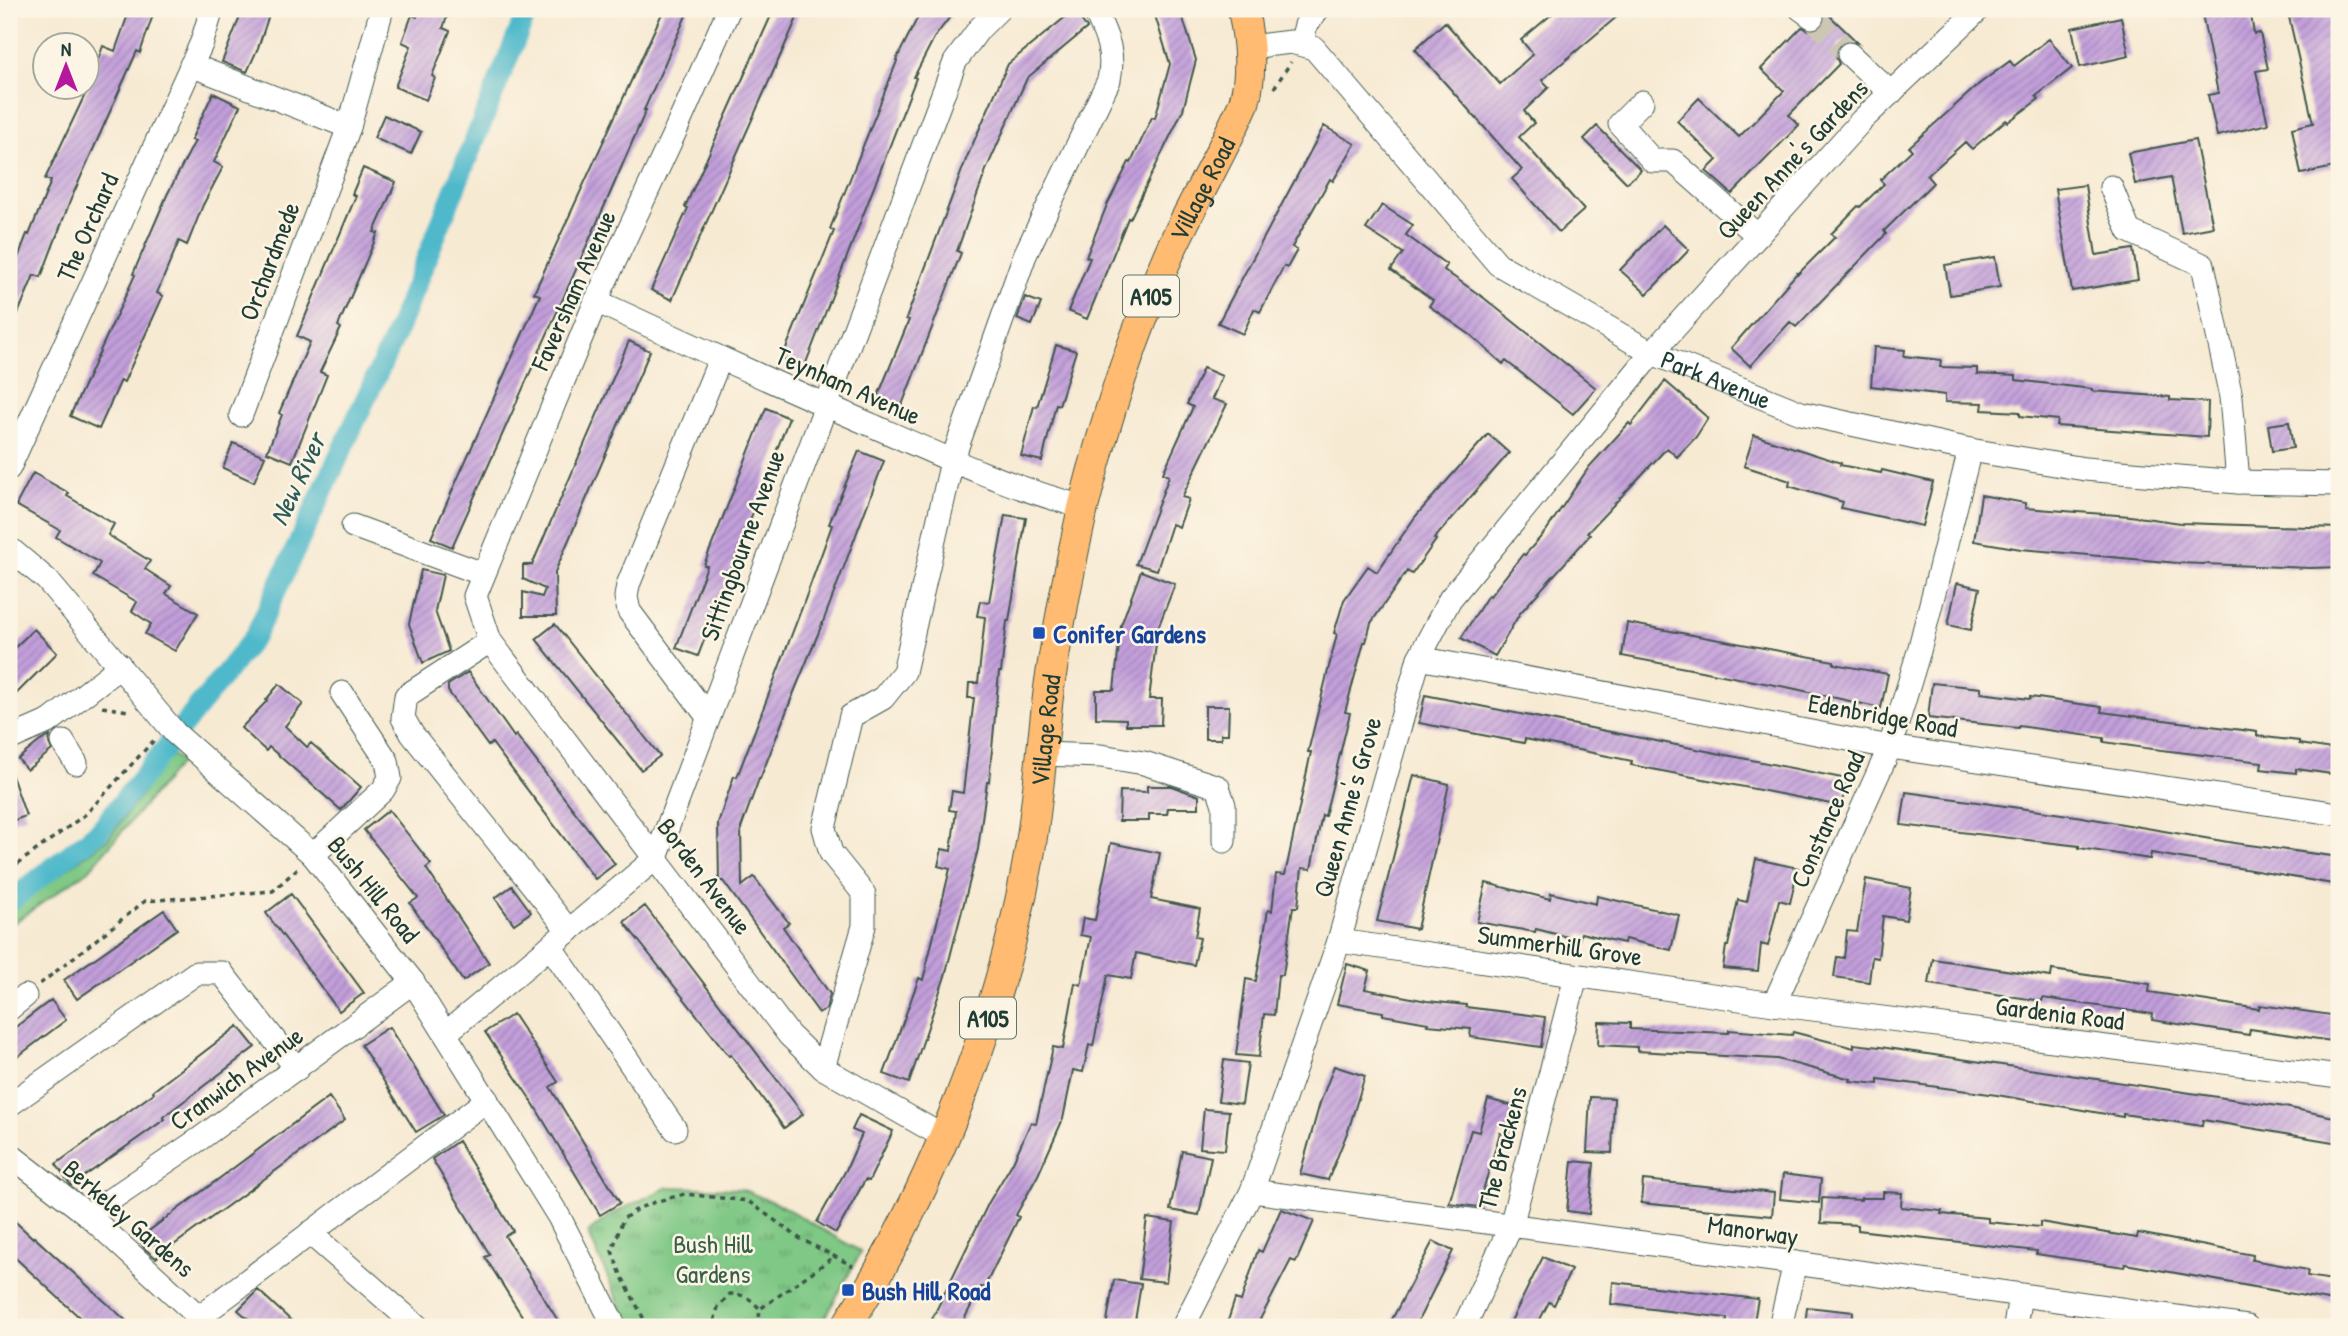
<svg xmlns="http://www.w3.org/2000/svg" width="2348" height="1336" font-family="'Patrick Hand',sans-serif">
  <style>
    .green { fill: #7fc885; stroke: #4f825c; stroke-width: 2 }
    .park { fill: url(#park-tufts); stroke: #4f825c; stroke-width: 2 }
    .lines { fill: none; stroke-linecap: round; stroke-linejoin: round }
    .canal { stroke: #4fb9cb; stroke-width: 21 }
    .building { fill: url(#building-hatch) }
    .minor-tunnel { stroke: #ccc7b3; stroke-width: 23; stroke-dasharray: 23 11; stroke-linecap: butt }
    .minor-casing { stroke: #3f574c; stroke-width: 25 }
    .major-casing { stroke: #3f574c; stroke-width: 32 }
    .path { stroke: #3f574c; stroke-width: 3.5; stroke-dasharray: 5 5; stroke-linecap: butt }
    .minor { stroke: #fff; stroke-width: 23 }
    .major { stroke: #ffbb71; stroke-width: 30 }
    .transit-dot { fill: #1a4fb4; stroke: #fcf5e5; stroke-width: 2.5 }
    .labels { text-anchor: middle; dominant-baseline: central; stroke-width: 5; stroke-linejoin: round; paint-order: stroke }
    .shield { fill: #fcf5e5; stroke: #617469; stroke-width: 2 }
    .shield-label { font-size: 24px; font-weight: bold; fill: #1f3d34 }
    .street-label { font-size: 26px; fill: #1f3d34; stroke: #fcf5e5 }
    .transit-label { font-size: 26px; font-weight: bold; fill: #164399; stroke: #fcf5e5; text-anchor: start }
    .park-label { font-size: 26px; fill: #376048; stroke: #fcf5e5 }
    .water-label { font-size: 28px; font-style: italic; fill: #2b5c5a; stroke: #fcf5e5 }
  </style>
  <defs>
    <pattern id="park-tufts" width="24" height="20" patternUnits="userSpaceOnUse" patternTransform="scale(1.75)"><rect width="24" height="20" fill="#7fc885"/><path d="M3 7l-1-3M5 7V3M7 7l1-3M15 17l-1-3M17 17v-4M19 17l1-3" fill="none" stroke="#67a46e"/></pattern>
    <pattern id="building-hatch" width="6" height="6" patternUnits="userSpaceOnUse" patternTransform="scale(1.75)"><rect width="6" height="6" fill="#c39fdb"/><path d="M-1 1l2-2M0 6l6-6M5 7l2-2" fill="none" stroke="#9e83b2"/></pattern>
  </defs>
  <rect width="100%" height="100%" fill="#fcf5e5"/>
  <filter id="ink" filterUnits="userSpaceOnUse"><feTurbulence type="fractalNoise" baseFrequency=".0143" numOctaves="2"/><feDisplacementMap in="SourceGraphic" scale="14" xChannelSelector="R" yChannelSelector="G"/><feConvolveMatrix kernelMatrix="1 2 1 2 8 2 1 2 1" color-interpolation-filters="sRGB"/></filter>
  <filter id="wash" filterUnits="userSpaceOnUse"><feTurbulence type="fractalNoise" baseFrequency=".00686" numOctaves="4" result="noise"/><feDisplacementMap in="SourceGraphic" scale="28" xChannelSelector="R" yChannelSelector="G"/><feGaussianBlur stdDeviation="1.57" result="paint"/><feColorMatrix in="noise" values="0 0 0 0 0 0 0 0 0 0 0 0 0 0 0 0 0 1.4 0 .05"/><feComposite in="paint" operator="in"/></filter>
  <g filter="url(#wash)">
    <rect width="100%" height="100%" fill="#f7ead3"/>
    <path class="green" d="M171,754L182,761L89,870L9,926V911L108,839Z"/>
    <path class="park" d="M668,1187L741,1189L780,1205L861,1252L820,1327H630L588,1233L610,1215Z"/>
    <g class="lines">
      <path class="canal" d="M9,902L99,831L255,636L394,338L528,9"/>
    </g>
    <g id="blocks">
      <path class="building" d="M130,9H155L140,53L137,51L71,199L41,277L34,275L9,335V282L27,234L29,235L51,181L45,179L88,88L103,46L115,51Z
        M243,9H271L258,48L247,72L222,62Z
        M420,9H450L443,28L450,31L432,76L435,78L426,100L395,87L411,46L402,42L412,15L417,17Z
        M664,9H689L644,110H646L612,189L452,547L431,538L540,295L534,293Z
        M774,9H801L672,300L651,290L688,208L685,207Z
        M922,9H956L934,38L914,77L916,78L804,368L782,358L834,231L830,229L897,61L896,60Z
        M1153,9H1180L1196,60L1183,110L1130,219L1128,218L1087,319L1068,311L1090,258L1086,257L1107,205L1129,162L1131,163L1152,117L1155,118L1170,64Z
        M1558,9H1626L1542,80L1549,87L1524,111L1534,123L1519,137L1584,210L1559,232L1512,179L1522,170L1415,49L1445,22L1500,84L1533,54L1521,40Z
        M2201,9H2250L2254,34L2260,33L2268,69L2256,71L2268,124L2217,136L2208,95L2218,93Z
        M2329,9H2339V166L2301,174L2292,128L2313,123L2289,17Z
        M1074,10L1087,28L1027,78L986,170L957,251L961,253L900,410L876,401L909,320L906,319L967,157L1008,64Z
        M1824,10L1858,43L1846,41L1838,45L1836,57L1839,64L1789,115L1799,125L1732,194L1706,171L1717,160L1677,121L1699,98L1739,137L1784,91L1761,69L1802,27L1811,31L1823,26L1826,18Z
        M2121,17L2129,56L2080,67L2072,28Z
        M2049,39L2072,68L2036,96L2039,99L2008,122L2006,120L1972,149L1965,142L1927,176L1933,183L1884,231L1886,234L1796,327L1790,322L1750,366L1731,348L1797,273L1798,274L1835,237L1831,234L1858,206L1860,207L1884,184L1880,180L1912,150L1909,147L1979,84L2010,61L2014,66Z
        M213,93L240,106L214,162L223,167L203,205L187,245L179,241L157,293L163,296L124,382L121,380L99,429L70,416L135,275L133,274L167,195L195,141L191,140Z
        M384,115L421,132L411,154L374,138Z
        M1324,126L1355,144L1333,181L1330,179L1292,247L1297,250L1287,268L1284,266L1260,312L1254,309L1243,334L1218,323Z
        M1597,126L1641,170L1627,183L1584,139Z
        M2195,140L2213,227L2182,233L2171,177L2135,184L2128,153Z
        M363,168L396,182L374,232L378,233L338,326L341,328L320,372L327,375L292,462L267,452L282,415L279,413L310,342L297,336L356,196L352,194Z
        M2085,185L2096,255L2133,249L2138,280L2072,291L2055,189Z
        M1382,205L1413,225L1406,235L1447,265L1444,270L1484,298L1596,388L1573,414L1506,361L1503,364L1472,336L1429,306L1433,300L1391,270L1403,253L1366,229Z
        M1663,225L1689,250L1647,294L1620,270Z
        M1995,257L2000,287L1950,295L1945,265Z
        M1025,297L1041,303L1032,325L1017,319Z
        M629,341L650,351L555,572L556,616H523V592L542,597L545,589L523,579V565H532Z
        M1056,345L1076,351L1059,405L1056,404L1042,461L1021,456L1034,406L1037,407Z
        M1874,347L1905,350L1904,356L1941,360L1940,367L1977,368V374L2016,376V380L2092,389V391L2170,397V400L2208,402L2207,437L2057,426L2058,420L2020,416V412L1982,410L1983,403L1945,402V395L1871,386Z
        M1203,368L1222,376L1212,399L1227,404L1182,497L1189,499L1179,527L1172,524L1157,570L1136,564L1169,476L1163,473L1193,407L1187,404Z
        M1665,381L1708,418L1696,437L1677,457L1667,448L1587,533L1590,535L1520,613L1495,656L1461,638L1488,595L1490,596L1523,554L1525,555L1546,531L1589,467L1629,423L1631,425Z
        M766,408L789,418L698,656L676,648L707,566L704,565Z
        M2289,422L2293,448L2272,451L2268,425Z
        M1488,434L1509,453L1434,539L1436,540L1412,574L1407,571L1371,623L1366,642H1364L1345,712L1350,713L1325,816L1322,815L1311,869L1302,868L1298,907H1293L1283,975H1278L1274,1015L1264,1014L1259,1057L1236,1055L1246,979L1256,981L1268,910L1272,911L1276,874L1285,875L1311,752H1308L1337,634L1334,633L1344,600L1368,566L1377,572L1415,517Z
        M1754,435L1841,463L1840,465L1881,473L1882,470L1933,482L1922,526L1841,508L1843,502L1789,486L1790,481L1744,466Z
        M233,443L265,456L254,482L223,468Z
        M859,451L884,461L823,622L792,697L760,779H759L741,828L742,886L754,877L789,923L783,927L830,994L826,1009L819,1013L723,881H719L718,823L734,776L737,777L803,605L832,525L829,524Z
        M33,473L69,493L67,496L114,524L108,535L150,561L145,569L171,586L166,594L198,613L175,651L145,634L151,624L132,611L137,602L93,576L100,563L56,537L60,530L16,505Z
        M1981,495L2025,503V508L2130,516L2181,523L2339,528V567L2310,568L2178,563L2021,549L1974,541Z
        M1005,515L1026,518L1009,621H1007L1001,672H999L989,782H987L978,849L945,976L909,1083L884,1074L919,978L923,980L950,869L938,866L942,849L951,851L956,811L949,810L952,791L963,793L974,698H968L969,683H978L985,617L977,616L980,601L989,602Z
        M421,570L443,575L435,611L449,651L423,663L409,624Z
        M1141,571L1175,584L1158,628L1149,699H1162L1161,725H1126V719L1096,718V690H1114L1121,625Z
        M1957,583L1980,588L1971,630L1948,625Z
        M1627,623L1834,661V664L1888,674L1881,708L1791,688L1622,656Z
        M555,624L660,756L641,770L536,639Z
        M34,629L57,653L9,701V653Z
        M468,672L514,737L516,735L615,864L595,879L492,743L488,746L448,691V685Z
        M1932,683L1981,688V693L2030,699V697L2102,707L2101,712L2257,732V736L2299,741V744L2339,750V775L2296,769V773L2261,769L2262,762L2145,748L2104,742V738L2019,726L2018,728L1928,718Z
        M279,684L303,704L285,726L307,747L311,743L361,787L341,810L269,747L266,751L241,728L267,701L266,700Z
        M1425,695L1847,779L1842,806L1631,765L1632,761L1525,739L1524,743L1419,723Z
        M1205,706H1229L1228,734H1221V739H1205Z
        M50,736L49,743L52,750L27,770L18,759L40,741Z
        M9,773H11L26,816L9,822Z
        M1414,775L1449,784L1417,929L1377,921Z
        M1147,786H1171L1199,796V808H1168L1167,814H1149V821H1119L1120,791L1147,792Z
        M1906,792L2076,816L2234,843L2339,857V885L2151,853L2150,859L2079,848V846L1901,825Z
        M389,810L431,864L426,868L489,963L463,981L410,903L418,898L364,830Z
        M1111,843L1160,853L1151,899L1200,909L1195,937L1200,938L1194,965L1136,953L1131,979L1108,975L1093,1046L1089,1045L1083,1072L1073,1070L1063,1119L1038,1175L1016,1215L1019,1217L984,1288L981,1287L960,1327H948L932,1319L989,1202L1013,1162L1031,1122L1036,1124L1053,1047L1063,1049L1075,983L1081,985L1091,937L1080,935L1083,918L1095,920Z
        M1756,859L1798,868L1790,903L1779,900L1768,946L1761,944L1758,971L1723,968L1726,946H1728L1738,900L1747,902Z
        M1866,879L1911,888L1906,920L1883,916L1878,958L1872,957L1869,982L1834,977L1837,957L1844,958L1847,931L1857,932Z
        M1486,883L1550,899L1551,893L1596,904L1597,896L1679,915L1671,950L1625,939L1624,943L1581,933L1579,940L1536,929L1535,932L1477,922Z
        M512,886L531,912L514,924L495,898Z
        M291,894L364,993L339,1011L266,913Z
        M645,906L803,1114L784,1128L731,1055L729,1056L624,922Z
        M164,910L177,929L77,999L64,980Z
        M1933,959L2051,977L2052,970L2150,984L2149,992L2259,1009L2260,1005L2339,1016V1042L2250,1029L2249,1035L2152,1020L2153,1014L2043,998L2042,1001L1929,984Z
        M1347,964L1370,971L1365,989L1427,1001L1466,1005V1007L1545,1017L1541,1047L1470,1037L1471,1029L1427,1025L1428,1023L1383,1015V1012L1337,1004Z
        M51,1000L66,1020L9,1063V1032Z
        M513,1014L558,1082L550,1087L620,1203L600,1215L531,1100L485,1032Z
        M1599,1022L1630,1023V1029L1729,1033V1030L1792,1035L1793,1032L1854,1048V1044L1880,1047L2285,1107L2339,1118V1143L2203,1120L2202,1126L2123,1114V1117L1997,1095L1878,1079V1084L1850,1081L1851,1079L1777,1059L1637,1051V1047L1598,1045Z
        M238,1026L255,1047L163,1117L165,1119L72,1185L70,1184L56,1164L154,1093L153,1091Z
        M389,1027L444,1115L416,1132L361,1045Z
        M1224,1060L1248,1063L1242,1104L1218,1101Z
        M1334,1066L1365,1076L1349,1128L1328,1180L1300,1174L1320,1103Z
        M329,1097L345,1120L156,1258L145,1249L138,1239Z
        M1590,1097L1614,1098L1612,1153L1587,1152Z
        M1488,1099L1516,1107L1508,1136L1500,1133L1478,1207L1449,1203L1471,1130L1479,1132Z
        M1204,1109L1229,1111L1225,1150L1200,1148Z
        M859,1115L893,1131L869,1181L865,1180L836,1233L817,1222L846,1170L862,1134L852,1130Z
        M458,1141L513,1231L505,1236L562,1327H529L485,1257L490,1255L432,1159Z
        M1182,1151L1211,1157L1199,1215L1170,1210Z
        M1572,1161L1594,1163L1589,1214L1567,1211Z
        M1783,1174L1821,1179L1819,1203L1780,1199Z
        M1643,1180L1774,1193L1772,1216L1641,1203Z
        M1883,1192L1902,1193L1901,1207L1942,1211L1941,1214L1988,1218V1222L2040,1227V1222L2137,1238L2138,1233L2253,1255L2252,1260L2308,1270L2307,1276L2339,1281V1302L2125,1264L2124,1267L2036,1254L2037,1251L1858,1230V1225L1821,1223L1822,1198L1861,1200V1198H1883Z
        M1281,1209L1314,1221L1296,1262L1291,1260L1256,1327H1226L1235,1299L1241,1301L1258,1250L1262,1252Z
        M9,1216L33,1238L34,1237L133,1327H90L9,1252Z
        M1147,1218L1174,1222L1166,1282L1139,1279Z
        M1433,1241L1453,1251L1415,1327H1388Z
        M1543,1257L1571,1270L1554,1305L1549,1302L1536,1327H1508Z
        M1114,1280L1141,1284L1134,1327H1106Z
        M1613,1282L1758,1299L1753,1327H1726L1727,1318L1611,1304Z
        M258,1290L298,1327H258L238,1310Z
        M1807,1307L1853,1312L1852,1327H1805Z"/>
    </g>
  </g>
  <g filter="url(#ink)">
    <use href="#blocks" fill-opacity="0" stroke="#3f574c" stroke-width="2"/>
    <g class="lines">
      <path class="minor-tunnel" d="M1812,17L1849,54"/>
      <g class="minor-casing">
        <g id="minor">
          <path d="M729,9L679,123L596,301L475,596L490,641L789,1035L823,1068L944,1137"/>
          <path d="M1801,9L1812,17"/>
          <path d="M1301,43L1306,25L1318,9"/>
          <path id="s1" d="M1249,47L1291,42L1314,48L1498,264L1652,353L1801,413L1970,450L2085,469L2238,482L2339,484"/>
          <path d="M1849,54L1891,93"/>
          <path d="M191,65L349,127"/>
          <path d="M1642,102L1620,124L1653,161H1673L1758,236"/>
          <path d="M2111,187L2129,231L2203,265L2231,397L2238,482"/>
          <path d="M596,301C686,343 777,384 869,424C939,455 1010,488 1084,507"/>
          <path d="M241,415L349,127L382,9"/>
          <path d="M9,468L202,42L212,9"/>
          <path d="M353,526L483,574"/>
          <path d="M9,548L47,580L175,733L313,855L413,982L559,1217L615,1327"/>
          <path d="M490,641L406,696L403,718L412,734L569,931"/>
          <path d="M1419,658L1890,747L2339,814"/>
          <path d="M708,717L629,611L626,597L628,585L720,359"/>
          <path d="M9,739L50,721L109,675L119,664"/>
          <path d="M63,742L76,763"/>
          <path d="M1041,754L1101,756L1144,763L1218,787L1224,805V841"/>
          <path d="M313,855L383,790L390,778L387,761L342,693"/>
          <path d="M1339,941L1774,1004L2339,1077"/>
          <path d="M550,946L675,1129"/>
          <path d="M1774,1004L1890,747L1919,651L1970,450"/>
          <path d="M9,1009L25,996"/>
          <path d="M446,1033L656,858L955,62L979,29L999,9"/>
          <path d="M823,1068L864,926V894L831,853L824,828L851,716L883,698L904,672L952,461L1025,255L1109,80C1115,51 1106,35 1094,9"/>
          <path d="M9,1105L196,973H222L297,1069"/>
          <path d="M9,1154L88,1215L210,1327"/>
          <path d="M1252,1191L1795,1263L2247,1327"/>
          <path d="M88,1215L201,1138L413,982"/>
          <path d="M310,1233L418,1327"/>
          <path d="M199,1317L487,1100"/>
          <path d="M1183,1327L1252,1191L1339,941L1419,658L1450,599L1652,353L1862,120L1979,9"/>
          <path d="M1464,1327L1511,1226L1576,976"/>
          <path d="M1780,1327L1795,1263"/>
          <path d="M2015,1327L2020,1295"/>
        </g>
      </g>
      <g class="major-casing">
        <g id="major">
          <path id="s2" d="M846,1327C932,1190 1001,1016 1029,856C1039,798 1042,739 1050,681C1059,623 1070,565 1083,508C1105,419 1134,333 1171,249C1194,200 1222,153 1244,103C1253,72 1249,40 1243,9"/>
        </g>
      </g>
      <path class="path" d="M1274,88L1291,62
        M102,707L129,711
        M9,870L86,814L155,739
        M40,984L145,901L273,891L298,868
        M648,1327L621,1275L612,1251L623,1219L639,1208L658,1201L685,1194L748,1201L799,1238L853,1266
        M707,1327L714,1322L718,1307L730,1294C743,1293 752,1300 760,1309
        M758,1327L760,1309L832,1258"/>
      <use href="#minor" class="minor"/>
      <use href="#major" class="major"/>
    </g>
  </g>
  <g class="transit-dot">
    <rect x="1032" y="626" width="14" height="14" rx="3.5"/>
    <rect x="841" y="1283" width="14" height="14" rx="3.5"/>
  </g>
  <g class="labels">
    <g class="shield">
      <rect x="1123" y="275.5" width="56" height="41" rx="5"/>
      <rect x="960" y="997.5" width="56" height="41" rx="5"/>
    </g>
    <g class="shield-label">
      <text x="1151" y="296">A105</text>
      <text x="988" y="1018">A105</text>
    </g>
    <g class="street-label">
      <text transform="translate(1792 159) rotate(-47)">Queen Anne's Gardens</text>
      <text stroke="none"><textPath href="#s2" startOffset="1202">Village Road</textPath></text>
      <text transform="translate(87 227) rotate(-66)">The Orchard</text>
      <text transform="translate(269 261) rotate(-69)">Orchardmede</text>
      <text transform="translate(573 290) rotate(-66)">Faversham Avenue</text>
      <text stroke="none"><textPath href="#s1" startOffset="597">Park Avenue</textPath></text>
      <text transform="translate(848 385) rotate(24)">Teynham Avenue</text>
      <text transform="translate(742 545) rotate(-70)">Sittingbourne Avenue</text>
      <text transform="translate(1883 715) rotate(10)">Edenbridge Road</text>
      <text stroke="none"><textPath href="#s2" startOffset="635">Village Road</textPath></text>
      <text transform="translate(1347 807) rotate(-74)">Queen Anne's Grove</text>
      <text transform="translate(1827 819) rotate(-66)">Constance Road</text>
      <text transform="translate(705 876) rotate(53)">Borden Avenue</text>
      <text transform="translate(374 889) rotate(51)">Bush Hill Road</text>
      <text transform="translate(1560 945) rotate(8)">Summerhill Grove</text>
      <text transform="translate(2060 1013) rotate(7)">Gardenia Road</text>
      <text transform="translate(236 1078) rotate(-36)">Cranwich Avenue</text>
      <text transform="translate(1502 1148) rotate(-75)">The Brackens</text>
      <text transform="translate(129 1218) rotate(41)">Berkeley Gardens</text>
      <text transform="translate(1753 1230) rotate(8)">Manorway</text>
    </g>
    <g class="transit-label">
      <text x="1053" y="633">Conifer Gardens</text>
      <text x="862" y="1290">Bush Hill Road</text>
    </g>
    <g class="park-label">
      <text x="713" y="1243">Bush Hill<tspan x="713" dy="30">Gardens</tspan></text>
    </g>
    <g class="water-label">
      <text transform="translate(297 479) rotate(-65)">New River</text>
    </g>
  </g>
  <rect width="2348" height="1336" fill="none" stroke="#fcf5e5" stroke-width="35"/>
  <g transform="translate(66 66)"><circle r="33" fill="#fcf5e5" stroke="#a4ab9e" stroke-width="2"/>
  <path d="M0-5L12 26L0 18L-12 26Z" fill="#b5179e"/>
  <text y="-10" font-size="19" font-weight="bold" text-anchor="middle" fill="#1f3d34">N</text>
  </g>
</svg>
